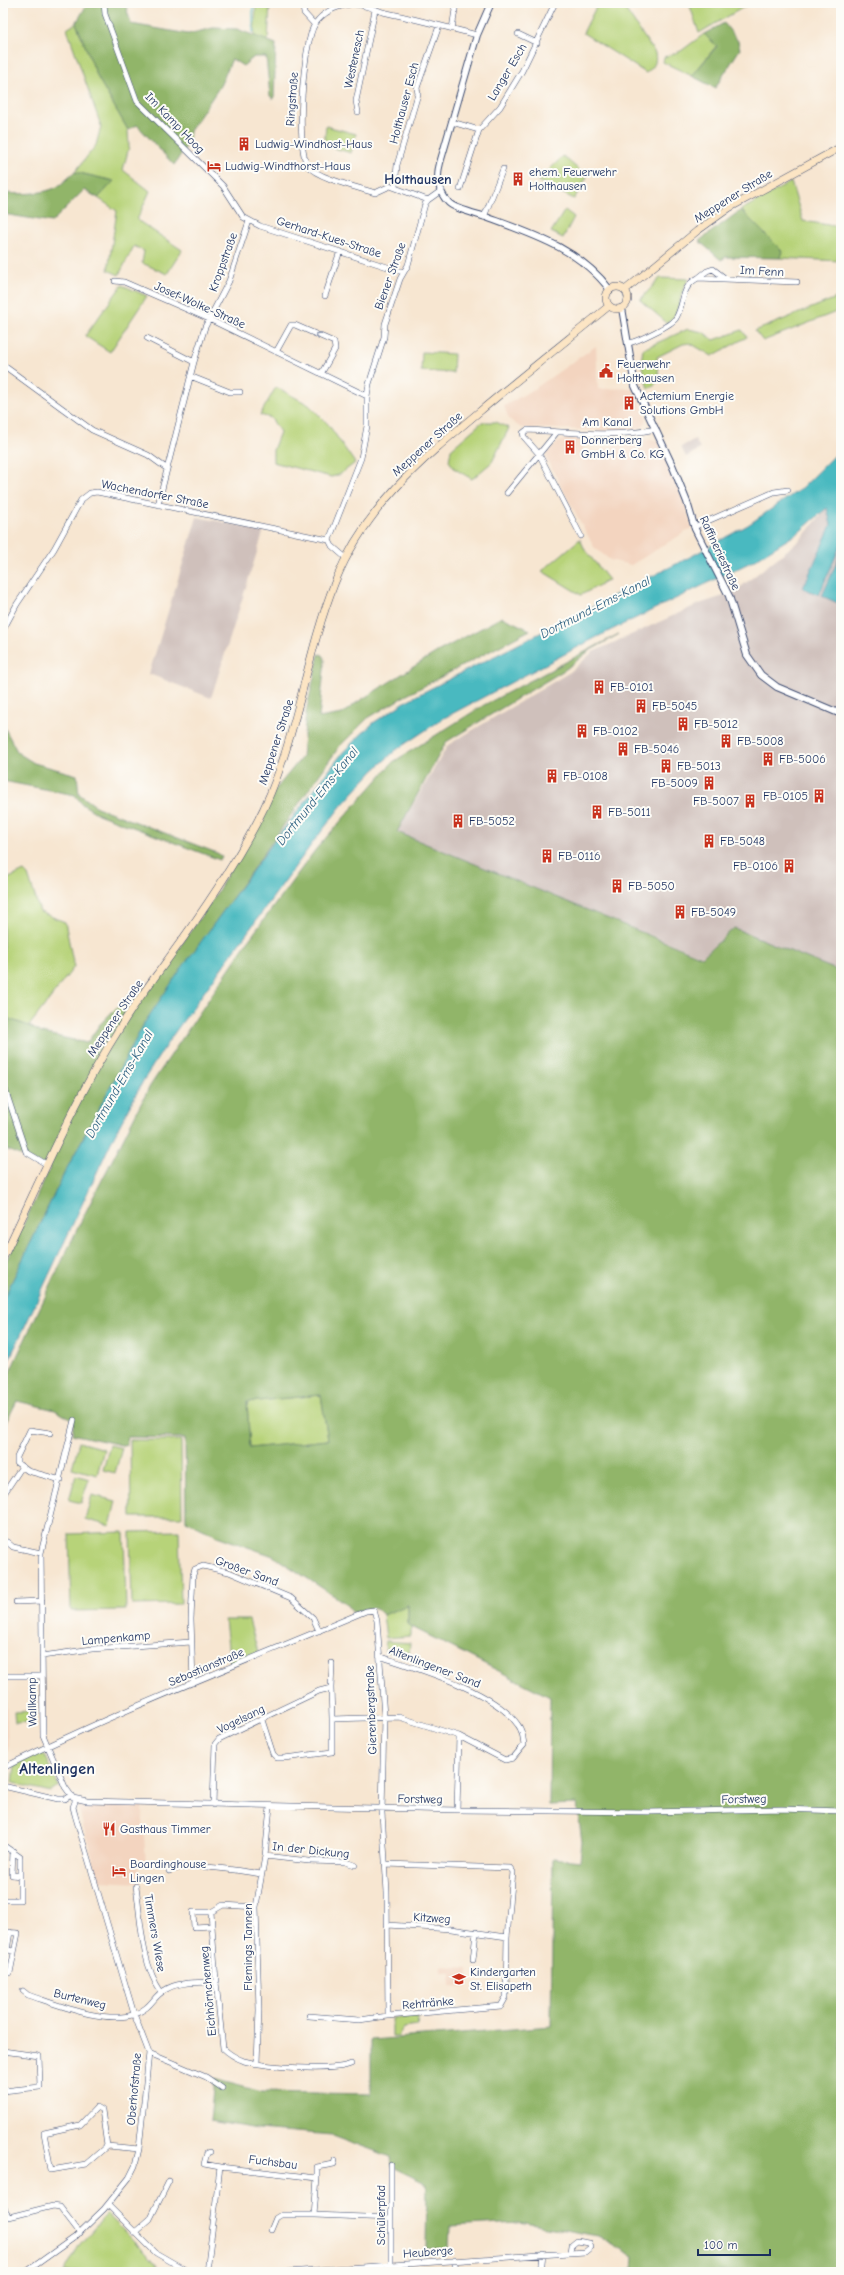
<svg xmlns="http://www.w3.org/2000/svg" width="844" height="2275" font-family="'Comic Neue',sans-serif">
  <style>
    .built { fill: #f3d4bf }
    .industrial { fill: #cfc0bb }
    .green { fill: #b7d379; stroke: #69816c }
    .forest { fill: #91b569; stroke: #567264; fill-rule: evenodd }
    .water { fill: #4ab9c0; stroke: #32748f }
    .lines { fill: none; stroke-linecap: round; stroke-linejoin: round }
    .stream { stroke: #4ab9c0; stroke-width: 1.5 }
    .minor-casing { stroke: #3c4a6f; stroke-width: 6 }
    .tertiary-casing { stroke: #3c4a6f; stroke-width: 8 }
    .secondary-casing { stroke: #3c4a6f; stroke-width: 8 }
    .minor { stroke: #fff; stroke-width: 5 }
    .tertiary { stroke: #fff; stroke-width: 6 }
    .secondary { stroke: #fce5c4; stroke-width: 7 }
    .oneway { stroke: #8d97ae }
    .labels { text-anchor: middle; dominant-baseline: central; stroke-width: 4; stroke-linejoin: round; paint-order: stroke }
    .street-label { font-size: 12px; fill: #1b2f5e; stroke: #fdfcf7 }
    .poi-label { font-size: 12px; fill: #1b2f5e; stroke: #fdfcf7; text-anchor: start }
    .water-label { font-size: 13px; font-style: italic; fill: #2b5f80; stroke: #fdfcf7 }
    .quarter-label { font-size: 14px; font-weight: bold; fill: #1b2f5e; stroke: #fdfcf7 }
    .district-label { font-size: 16px; font-weight: bold; fill: #1b2f5e; stroke: #fdfcf7 }
  </style>
  <rect width="100%" height="100%" fill="#fdfcf7"/>
  <filter id="ink" filterUnits="userSpaceOnUse"><feTurbulence type="fractalNoise" baseFrequency=".025" numOctaves="2"/><feDisplacementMap in="SourceGraphic" scale="8" xChannelSelector="R" yChannelSelector="G"/><feConvolveMatrix kernelMatrix="1 2 1 2 8 2 1 2 1" color-interpolation-filters="sRGB"/></filter>
  <filter id="wash" filterUnits="userSpaceOnUse"><feTurbulence type="fractalNoise" baseFrequency=".012" numOctaves="4" result="noise"/><feDisplacementMap in="SourceGraphic" scale="16" xChannelSelector="R" yChannelSelector="G"/><feGaussianBlur stdDeviation="0.9" result="paint"/><feColorMatrix in="noise" values="0 0 0 0 0 0 0 0 0 0 0 0 0 0 0 0 0 1.4 0 .05"/><feComposite in="paint" operator="in"/></filter>
  <g filter="url(#wash)">
    <rect width="100%" height="100%" fill="#f7e6d1"/>
    <path class="built" d="M596,346L598,389L635,388L646,418L644,426L639,429L629,431L521,428L509,419L504,406L534,389Z
      M579,438L586,456L630,439L657,440L685,503L692,528L631,565L610,560L594,547L546,458L547,453L557,443L565,439Z
      M3,1700H6L8,1751H3Z
      M77,1805L142,1806L146,1864L138,1865L141,1883L99,1881Z
      M442,1966L468,1968L467,1987L450,1986L451,1973L441,1972Z"/>
    <path class="industrial" d="M695,439L700,449L686,457L681,447Z
      M827,508L831,525L803,587L819,594L841,544V553L822,596L838,603L841,596V972L733,928L702,956L397,832L448,745L570,672L593,652L699,604L733,593L800,540Z
      M197,517L264,530L211,698L149,674Z"/>
    <path class="green" d="M256,3H270L268,42L254,37Z
      M598,3H621L655,53C657,63 654,67 646,73L583,33Z
      M689,3H751L699,33Z
      M76,23L98,78L128,130L129,147L123,170L150,191L137,220L182,250L167,274L142,263L144,251L134,246L119,275L108,270L117,211L98,198L113,181L75,172L96,145L101,126L67,29Z
      M704,34L717,45L692,76L663,62L664,57L681,51Z
      M326,126L356,134L351,153L324,145Z
      M563,156L587,177L574,199L538,181Z
      M791,182L803,221L841,227V261L780,258L782,251L741,210Z
      M565,210L574,217L563,238L551,232Z
      M660,278L689,279C678,292 682,314 667,323L640,300Z
      M122,285L147,296L110,352L85,336Z
      M841,296V310L763,341L755,331Z
      M688,329L703,332L714,340L742,330L747,337L712,356L690,343L683,344L657,357L659,381L648,389L641,363L643,349Z
      M422,352L454,354L453,373L421,371Z
      M276,387L309,405L328,424L355,463L339,475L331,477L273,462V450L280,432L271,418L260,415Z
      M482,422H496L509,428L492,462L472,479L455,469L449,461L451,449Z
      M580,539L585,550L609,580L581,595L542,571Z
      M24,871L28,875L40,912L65,922L74,967L29,1026L3,1017V881Z
      M321,1395L328,1440L250,1448L247,1402Z
      M130,1440H181L182,1517H131Z
      M79,1442L104,1449L97,1475L72,1468Z
      M110,1445L122,1448L115,1473L103,1470Z
      M76,1475L89,1479L81,1503L69,1500Z
      M92,1495L116,1501L110,1526L85,1519Z
      M179,1531L181,1604L132,1605L130,1532Z
      M124,1532L126,1610L71,1611L69,1534Z
      M408,1604V1625L411,1626V1636L386,1638L383,1615Z
      M225,1620H249L258,1652L230,1664Z
      M386,1641L410,1643L409,1654L385,1652Z
      M34,1711V1722L15,1723L14,1712Z
      M42,1751L59,1786L51,1792L13,1783L15,1765Z
      M417,2016L418,2026L403,2028L398,2036H392V2019Z
      M107,2214L152,2259L157,2266L156,2272H64L80,2244Z"/>
    <path class="forest" d="M88,3H125L131,24L188,34L213,28L237,29L276,44L274,99L270,96L266,57H254L243,66L232,59L220,86L190,131L189,142L174,165L137,125L128,130L98,78L76,23Z
      M724,23L738,41L740,49L715,88L692,76L717,46L704,34Z
      M75,172L114,181L98,198L84,190L52,222L3,214V193C20,194 41,195 57,187C63,183 69,177 75,172Z
      M741,210L782,251L780,258L726,257L721,260L699,241Z
      M502,617L530,630L405,696L368,718L339,747L145,1022L65,1172L3,1300V1268L50,1168L3,1148V1017L29,1026L42,1033L87,1043L100,1024L136,988L149,991L215,896L275,790L302,757L306,712L319,654L323,655L325,660L319,718L342,714L356,703L437,652Z
      M619,634L589,651L566,669L446,742L397,832L702,957L734,928L841,972V2272H632L633,2256L598,2236L519,2222L450,2226L449,2248L426,2249L427,2184L392,2167L391,2157L332,2135L258,2129L210,2121L214,2079L262,2092L371,2094V2040L551,2026L553,1858L580,1861L582,1842L577,1804L549,1805L550,1697L408,1625V1605L383,1615C375,1604 365,1609 353,1613L345,1603L273,1556L217,1536L186,1521L185,1438L128,1437L126,1446L72,1434L74,1421L55,1410L17,1401L3,1428V1386L81,1221L150,1086L248,941L316,849L393,762L484,705ZM321,1395L328,1440L250,1448L247,1402Z
      M3,725L18,753L34,763L77,775L79,794L97,807L217,853L222,856L220,860L98,814L82,804L75,795L3,781Z"/>
    <path class="water" d="M841,449V544L819,595L803,588L831,525L827,508L798,533L753,561L597,637L444,718L396,750L373,771L342,805L311,845L170,1039L143,1081L114,1136L3,1373V1300L65,1172L145,1022L181,969L272,844L344,751L373,723L408,700L692,556L748,525L802,488Z
      M841,553V596L838,603L822,596Z"/>
    <g class="lines">
      <path class="stream" d="M253,32V3"/>
    </g>
  </g>
  <g filter="url(#ink)">
    <g class="lines">
      <g class="minor-casing">
        <path id="minor" d="M104,3L105,14L137,101L223,186L243,217L260,226L403,272
          M302,3L304,13L314,24
          M452,29L456,3
          M518,34L537,43
          M358,112L356,101L375,10
          M452,122L479,130L500,107L522,71L555,3
          M395,187L397,165L418,94L417,88L439,26
          M460,189L479,130
          M428,200L390,186L375,193C360,188 317,178 308,166C295,149 303,42 315,24C323,12 337,6 351,4C360,3 374,9 383,12C415,19 446,27 477,35
          M484,217L503,169
          M698,278L707,271L713,269L726,279
          M115,281L124,282L209,319L367,396
          M325,296L340,251
          M147,338L194,362
          M629,343C638,341 672,325 676,318C685,303 680,287 698,278L797,282
          M276,352L291,325H295L334,342L335,349L321,374
          M3,365L92,430L148,455L166,468
          M190,376L230,392H240
          M507,493L557,432
          M158,505L194,362L205,327L229,281L249,221
          M694,527L774,492L788,490
          M581,536L539,454L524,437L523,433L527,430C569,432 615,438 656,429
          M346,558L332,546L329,540L361,458L367,426V396L369,384L384,337L385,324L400,279L408,265L425,204L428,200L442,190
          M3,630L17,604L54,549L81,500L90,493L97,492L329,540
          M3,1083L26,1152L46,1164
          M74,1420L41,1553L43,1735L65,1787L73,1798L87,1801L457,1810L650,1812L782,1809L841,1811
          M50,1433L30,1430L17,1457V1463L28,1471L61,1480
          M3,1495L21,1468
          M7,1542L13,1547L41,1553
          M16,1602L42,1601
          M42,1656L92,1649L191,1642
          M379,1656C418,1669 495,1691 518,1725C523,1731 523,1738 524,1745L513,1758L505,1760L459,1736
          M3,1676H42
          M193,1683L191,1619L193,1575L195,1569L203,1566L229,1572L291,1598L313,1618L319,1631
          M331,1688L332,1663
          M262,1720L273,1754L277,1758H284L332,1752V1719
          M3,1768C121,1709 245,1662 366,1611L374,1610L377,1621L384,1716L382,1813L387,1892L388,2016L501,2006L506,1997L507,1937L513,1872L510,1868L385,1864
          M3,1786L58,1799H65L71,1795
          M213,1805L215,1744L219,1739L319,1691L331,1688L332,1719L399,1717L459,1736L457,1810
          M3,1845L20,1857V1900H3
          M13,1851L12,1875L20,1876
          M265,1856L309,1861L345,1862L355,1865
          M169,1871C188,1861 239,1871 261,1874
          M136,1886C141,1920 141,1963 161,1992
          M256,1907L223,1905L211,1912L216,1982L223,2048C229,2054 236,2058 244,2061C265,2067 331,2072 351,2064
          M211,1912H193L194,1927L212,1926
          M387,1925L451,1929L507,1937
          M3,1932L18,1933L10,1973L3,1972
          M10,1932L7,1950L14,1951
          M473,1960L476,1932
          M23,1991L28,1995C56,2004 106,2025 135,2014C153,2007 152,1997 165,1990C178,1981 200,1983 216,1982
          M309,2016L359,2020L388,2016
          M3,2051L39,2056L40,2087L3,2091
          M149,2053L206,2077L222,2088
          M257,2063L259,2010L256,1907L265,1856L270,1807
          M107,2146L102,2110L97,2107L80,2125L44,2133L51,2170L86,2164L107,2146L139,2149
          M210,2152L207,2153L204,2164L220,2167
          M317,2178V2167L334,2164L335,2160
          M108,2205L156,2253L189,2272
          M3,2208L9,2217L53,2206L60,2207L80,2233
          M271,2230L276,2218L281,2215H314
          M134,2233L150,2219L169,2181
          M391,2265V2165
          M26,2272L75,2237L104,2209L129,2178L135,2166L139,2149L149,2053L134,2014L75,1815L73,1807L76,1799
          M207,2272L220,2167L317,2178L314,2215L391,2218
          M286,2272L585,2252L591,2247L589,2243L577,2241L572,2245L571,2252
          M453,2272L455,2260
          M541,2272L543,2254"/>
      </g>
      <g class="tertiary-casing">
        <path id="tertiary" d="M491,3L477,35L440,163C436,177 438,192 449,203C455,209 477,214 486,217C532,234 580,249 610,290
          M622,308L635,386L673,467L687,502L695,529L729,596L747,655L761,675L777,687L841,714"/>
      </g>
      <g class="secondary-casing">
        <path id="secondary" d="M606 298a11 11 0 1 1 22 0a11 11 0 1 1-22 0Z
          M625,290L697,231L729,208L841,147
          M3,1258C41,1179 74,1100 121,1026C136,1001 154,979 171,955C202,913 231,870 256,824C297,747 303,662 335,582C365,508 419,462 479,412C522,376 566,341 609,306"/>
      </g>
      <use href="#minor" class="minor"/>
      <use href="#tertiary" class="tertiary"/>
      <use href="#secondary" class="secondary"/>
    </g>
    <defs><path id="oneway-chevron" d="M-2-3.5L2.5 0L-2 3.5" fill="none" stroke-width="1.6" stroke-linecap="round" stroke-linejoin="round"/></defs>
    <use class="oneway" href="#oneway-chevron" transform="translate(318 335) rotate(-154)"/>
  </g>
  <defs>
    <g id="building-bare" transform="scale(1.08)"><path d="M-4-6H4V6H1V3H-1V6H-4ZM-2.5-4.3h1.7v1.8h-1.7ZM.8-4.3h1.7v1.8H.8ZM-2.5-1h1.7V.8h-1.7ZM.8-1h1.7V.8H.8Z" fill="#c8321e" stroke="#fdfcf7" stroke-width="2.5" paint-order="stroke"/></g>
    <g id="hotel-bare" transform="scale(1.08)"><path d="M-6-4.5h1.5V1H6V5H4.5V3h-9V5H-6ZM-4 0a1.8 1.8 0 1 1 3.6 0ZM.5 0V-2.5h3Q6-2.5 6 0Z" fill="#c8321e" stroke="#fdfcf7" stroke-width="2.5" paint-order="stroke"/></g>
    <g id="civic-bare" transform="scale(1.08)"><path d="M-.6-6.5H3V-4.5H.6V-3L4-1V1h2V6H-6V1h2V-1L-.6-3ZM-1.2 2.5V6h2.4V2.5Z" fill="#c8321e" stroke="#fdfcf7" stroke-width="2.5" paint-order="stroke"/></g>
    <g id="restaurant-bare" transform="scale(1.08)"><path d="M-5-6h1v4h1v-4h1v4h1v-4h1v5L-1.5 .5V6h-2V.5L-5-1ZM5-6V6H3V1.5H1.5Q1.5-4 5-6Z" fill="#c8321e" stroke="#fdfcf7" stroke-width="2.5" paint-order="stroke"/></g>
    <g id="school-bare" transform="scale(1.08)"><path d="M0-5L7-2L0 1L-7-2ZM-4 1L0 2.5L4 1V4Q0 6-4 4Z" fill="#c8321e" stroke="#fdfcf7" stroke-width="2.5" paint-order="stroke"/></g>
  </defs>
  <g fill-rule="evenodd">
    <use href="#building-bare" x="244" y="144"/>
    <use href="#hotel-bare" x="214" y="166"/>
    <use href="#building-bare" x="518" y="179"/>
    <use href="#civic-bare" x="606" y="371"/>
    <use href="#building-bare" x="629" y="403"/>
    <use href="#building-bare" x="570" y="447"/>
    <use href="#building-bare" x="599" y="687"/>
    <use href="#building-bare" x="641" y="706"/>
    <use href="#building-bare" x="683" y="724"/>
    <use href="#building-bare" x="582" y="731"/>
    <use href="#building-bare" x="726" y="741"/>
    <use href="#building-bare" x="623" y="749"/>
    <use href="#building-bare" x="768" y="759"/>
    <use href="#building-bare" x="666" y="766"/>
    <use href="#building-bare" x="552" y="776"/>
    <use href="#building-bare" x="709" y="783"/>
    <use href="#building-bare" x="819" y="796"/>
    <use href="#building-bare" x="750" y="801"/>
    <use href="#building-bare" x="597" y="812"/>
    <use href="#building-bare" x="458" y="821"/>
    <use href="#building-bare" x="709" y="841"/>
    <use href="#building-bare" x="547" y="856"/>
    <use href="#building-bare" x="789" y="866"/>
    <use href="#building-bare" x="617" y="886"/>
    <use href="#building-bare" x="680" y="912"/>
    <use href="#restaurant-bare" x="109" y="1829"/>
    <use href="#hotel-bare" x="119" y="1871"/>
    <use href="#school-bare" x="459" y="1979"/>
  </g>
  <g class="labels">
    <g class="street-label">
      <text transform="translate(354 59) rotate(-78)">Westenesch</text>
      <text transform="translate(507 72) rotate(-59)">Langer Esch</text>
      <text transform="translate(292 99) rotate(-86)">Ringstraße</text>
      <text transform="translate(404 103) rotate(-75)">Holthauser Esch</text>
      <text transform="translate(175 123) rotate(46)">Im Kamp Hoog</text>
      <text transform="translate(733 196) rotate(-32)">Meppener Straße</text>
      <text transform="translate(329 237) rotate(18)">Gerhard-Kues-Straße</text>
      <text transform="translate(223 262) rotate(-70)">Kroppstraße</text>
      <text transform="translate(762 271) rotate(3)">Im Fenn</text>
      <text transform="translate(390 276) rotate(-70)">Biener Straße</text>
      <text transform="translate(200 305) rotate(24)">Josef-Wolke-Straße</text>
      <text x="607" y="422">Am Kanal</text>
      <text transform="translate(427 444) rotate(-42)">Meppener Straße</text>
      <text transform="translate(155 494) rotate(11)">Wachendorfer Straße</text>
      <text transform="translate(720 553) rotate(65)">Raffineriestraße</text>
      <text transform="translate(276 742) rotate(-72)">Meppener Straße</text>
      <text transform="translate(115 1018) rotate(-56)">Meppener Straße</text>
      <text transform="translate(247 1571) rotate(20)">Großer Sand</text>
      <text transform="translate(116 1638) rotate(-5)">Lampenkamp</text>
      <text transform="translate(206 1667) rotate(-23)">Sebastianstraße</text>
      <text transform="translate(435 1667) rotate(21)">Altenlingener Sand</text>
      <text transform="translate(32 1702) rotate(-91)">Wallkamp</text>
      <text transform="translate(371 1710) rotate(-92)">Gierenbergstraße</text>
      <text transform="translate(241 1719) rotate(-26)">Vogelsang</text>
      <text transform="translate(420 1799) rotate(1)">Forstweg</text>
      <text transform="translate(744 1799) rotate(-1)">Forstweg</text>
      <text transform="translate(311 1850) rotate(6)">In der Dickung</text>
      <text transform="translate(432 1918) rotate(4)">Kitzweg</text>
      <text transform="translate(155 1933) rotate(80)">Timmers Wiese</text>
      <text transform="translate(248 1947) rotate(-90)">Flemings Tannen</text>
      <text transform="translate(208 1991) rotate(-95)">Eichhörnchenweg</text>
      <text transform="translate(80 1999) rotate(14)">Burtenweg</text>
      <text transform="translate(428 2003) rotate(-5)">Rehtränke</text>
      <text transform="translate(134 2089) rotate(-85)">Oberhofstraße</text>
      <text transform="translate(273 2162) rotate(7)">Fuchsbau</text>
      <text transform="translate(381 2215) rotate(-90)">Schülerpfad</text>
      <text transform="translate(428 2252) rotate(-4)">Heuberge</text>
    </g>
    <g class="poi-label">
      <text x="255" y="144">Ludwig-Windhost-Haus</text>
      <text x="225" y="166">Ludwig-Windthorst-Haus</text>
      <text x="529" y="172">ehem. Feuerwehr<tspan x="529" dy="14">Holthausen</tspan></text>
      <text x="617" y="364">Feuerwehr<tspan x="617" dy="14">Holthausen</tspan></text>
      <text x="640" y="396">Actemium Energie<tspan x="640" dy="14">Solutions GmbH</tspan></text>
      <text x="581" y="440">Donnerberg<tspan x="581" dy="14">GmbH &amp; Co. KG</tspan></text>
      <text x="610" y="687">FB-0101</text>
      <text x="652" y="706">FB-5045</text>
      <text x="694" y="724">FB-5012</text>
      <text x="593" y="731">FB-0102</text>
      <text x="737" y="741">FB-5008</text>
      <text x="634" y="749">FB-5046</text>
      <text x="779" y="759">FB-5006</text>
      <text x="677" y="766">FB-5013</text>
      <text x="563" y="776">FB-0108</text>
      <text x="698" y="783" text-anchor="end">FB-5009</text>
      <text x="808" y="796" text-anchor="end">FB-0105</text>
      <text x="739" y="801" text-anchor="end">FB-5007</text>
      <text x="608" y="812">FB-5011</text>
      <text x="469" y="821">FB-5052</text>
      <text x="720" y="841">FB-5048</text>
      <text x="558" y="856">FB-0116</text>
      <text x="778" y="866" text-anchor="end">FB-0106</text>
      <text x="628" y="886">FB-5050</text>
      <text x="691" y="912">FB-5049</text>
      <text x="120" y="1829">Gasthaus Timmer</text>
      <text x="130" y="1864">Boardinghouse<tspan x="130" dy="14">Lingen</tspan></text>
      <text x="470" y="1972">Kindergarten<tspan x="470" dy="14">St. Elisapeth</tspan></text>
    </g>
    <g class="water-label">
      <text transform="translate(595 607) rotate(-27)">Dortmund-Ems-Kanal</text>
      <text transform="translate(317 796) rotate(-51)">Dortmund-Ems-Kanal</text>
      <text transform="translate(119 1084) rotate(-60)">Dortmund-Ems-Kanal</text>
    </g>
    <g class="quarter-label">
      <text x="418" y="179">Holthausen</text>
    </g>
    <g class="district-label">
      <text x="57" y="1769">Altenlingen</text>
    </g>
  </g>
  <rect width="844" height="2275" fill="none" stroke="#fdfcf7" stroke-width="16"/>
  <path d="M698 2249v6h72v-6" fill="none" stroke="#1b2f5e" stroke-width="2"/>
  <text x="704" y="2249" font-size="12" fill="#1b2f5e" stroke="#fdfcf7" stroke-width="3" paint-order="stroke">100 m</text>
</svg>
